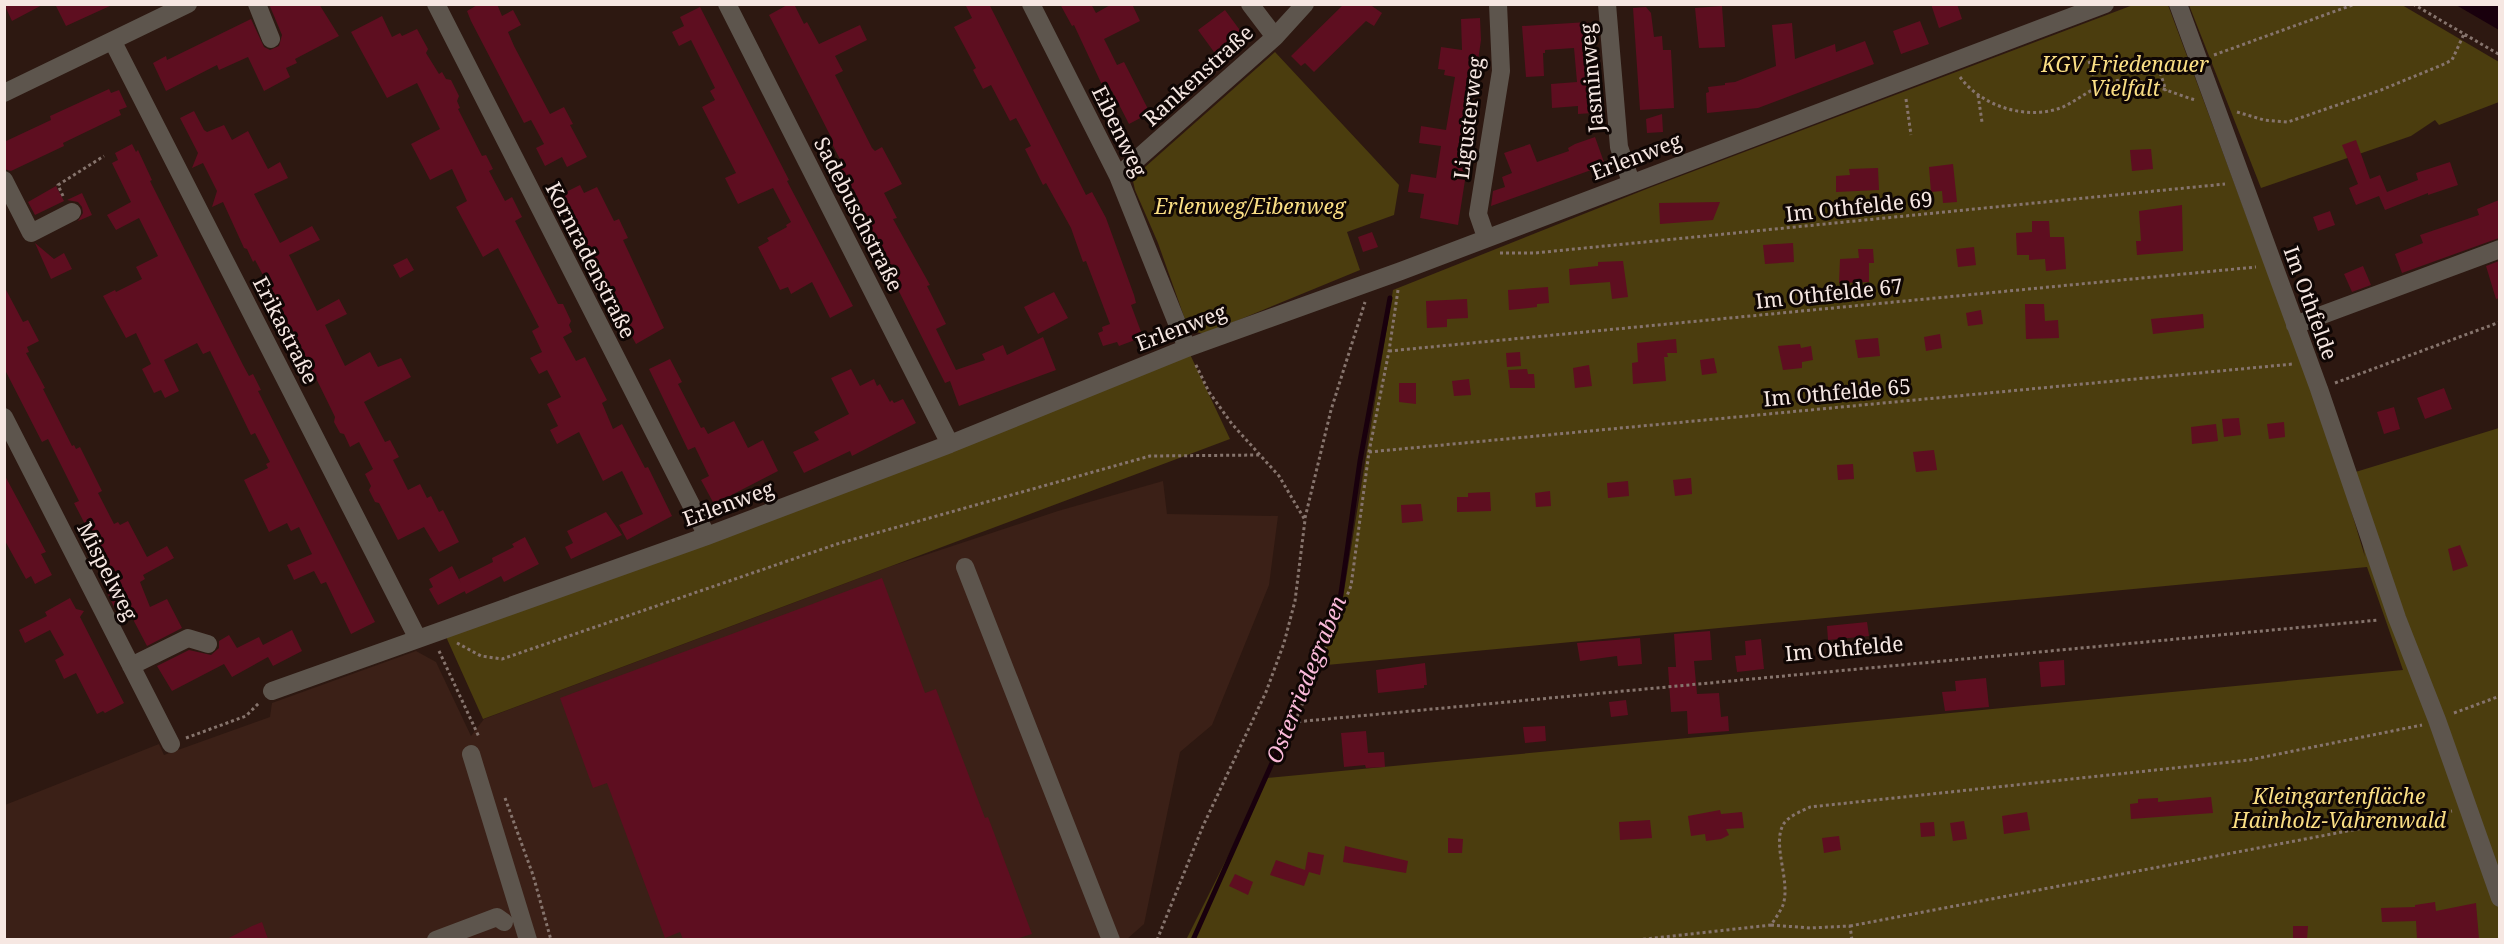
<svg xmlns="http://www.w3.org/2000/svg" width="2504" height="944" font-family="'Noto Serif',serif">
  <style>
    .built { fill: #3b2017 }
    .green { fill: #4b3d0e }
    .water { fill: #19000d }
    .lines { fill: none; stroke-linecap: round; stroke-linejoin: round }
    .stream { stroke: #19000d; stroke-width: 5 }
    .building { fill: #5e0e20 }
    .path { stroke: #86746d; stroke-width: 3; stroke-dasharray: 3 3; stroke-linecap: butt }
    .minor { stroke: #5d554d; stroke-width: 18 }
    .labels { text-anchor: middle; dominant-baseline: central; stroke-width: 6; stroke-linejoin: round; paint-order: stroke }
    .park-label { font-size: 21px; font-style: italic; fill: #fade84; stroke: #0f0604 }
    .street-label { font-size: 21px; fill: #f6e7e2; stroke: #0f0604 }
    .water-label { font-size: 22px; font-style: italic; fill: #fbbada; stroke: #0f0604 }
  </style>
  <rect width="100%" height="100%" fill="#2d1811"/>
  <path class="built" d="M1163,481L1167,514L1278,516L1269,585L1212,725L1180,752L1144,924L1127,939L5,940V805L159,744L164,755L270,717L272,703L416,651L436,662L471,736L484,719L889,567L1058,511Z"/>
  <path class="green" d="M2133,5H2168L2331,443L2365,557L2349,474L2499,428V939L1186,940L1267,778L2403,670L2367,567L1316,666L1341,610L1393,290L1649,188Z
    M2189,5H2402L2499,62V102L2439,125L2435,120L2411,136L2261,188Z
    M1275,52L1399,185L1394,215L1347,232L1360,270L1207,333C1198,333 1193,333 1187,325L1158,243L1135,190L1133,181L1136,175Z
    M1187,348L1230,439L483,719L443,630Z"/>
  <path class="water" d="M2456,5H2499V30Z"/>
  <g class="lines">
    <path class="stream" d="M1193,940L1281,743L1340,600L1360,461L1390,298"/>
  </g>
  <path class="building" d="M4,4H44L12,21Z
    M55,4H112V5L66,26Z
    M269,4H319L339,36L295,59L297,63L286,68L290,77L264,91L248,57L219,70L217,65L166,91L153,63L166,56L167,60L251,19L264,47L270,50L279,46L282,35Z
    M479,4H497L502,16L513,10L521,25L508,32L514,46L550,114L564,107L573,124L570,125L587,157L567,167L562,157L545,166L536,148L544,144L531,120L524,123L471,21L467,11Z
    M789,4H794L804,24L807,22L819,44L860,25L867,40L835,56L843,71L835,75L872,148L875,151L882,147L902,184L884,193L897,218L893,219L930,285L927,286L946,324L936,329L956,370L985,360L982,354L1003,345L1007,355L1043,337L1056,370L959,406L950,381L945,383L838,170L844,167L830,140L832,139L769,15Z
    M965,4H989L1086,195L1092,192L1106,218L1134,295L1136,303L1131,305L1143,337L1119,346L1117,342L1103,346L1098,333L1103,331L1102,327L1110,324L1086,261L1083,262L1071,228L1046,183L1043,185L1025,149L1031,146L1016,118L1010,121L991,85L983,89L973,70L976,68L954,27L972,18Z
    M1060,4H1091L1096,13L1112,4H1132L1140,21L1104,39L1117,65L1124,62L1150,113L1129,124L1112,91L1108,93L1103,87L1074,25L1072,26Z
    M1344,4H1369L1382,13L1374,26L1366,21L1314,72L1305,63L1301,66L1291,56Z
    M1931,4H1957L1962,19L1939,28Z
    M1722,6L1725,47L1699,48L1695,8Z
    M700,7L789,180L787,181L853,306L830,318L812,282L791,294L788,287L780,290L758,247L769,241L767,238L787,227L786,225L791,222L773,188L738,204L725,178L736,173L702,107L715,100L710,91L715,88L691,40L679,46L672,32L684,26L680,17Z
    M1646,7L1651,13L1654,37L1662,36L1663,50H1671L1674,108L1640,110L1633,8Z
    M1225,10L1242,33L1214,52L1198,30Z
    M382,16L392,37L400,33L402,36L417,29L428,49L426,53L439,74L442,72L446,79L451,80L459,96L457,101L460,108L458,109L482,156L486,155L493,169L489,171L505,201L512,197L522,217L515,221L558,304H563L571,321L569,325L572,332L563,337L576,361L585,357L607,400L602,403L613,429L622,424L645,468L648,467L672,516L627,540L619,525L643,514L622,471L603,481L579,432L557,444L550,430L558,426L547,404L561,397L547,370L539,374L530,358L542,352L532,331L539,327L498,248L483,257L456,207L467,201L452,169L430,180L411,144L440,129L417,83L387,98L351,32Z
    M1480,18L1481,40L1472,102L1477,103L1458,225L1420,218L1424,194L1408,192L1411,174L1436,178L1441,146L1419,143L1421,126L1446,130L1455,77L1444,75L1445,70L1438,69L1441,47L1462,50L1461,19Z
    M1920,21L1929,44L1901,54L1893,31Z
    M1588,22L1593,113L1578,114V106L1552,108L1551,84L1577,82L1574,48L1545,50V53H1543L1544,76L1526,77L1522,26Z
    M1792,23L1795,59L1835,44L1836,52L1865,41L1874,64L1758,108L1707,113L1706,93L1709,92L1708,87L1725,85V83L1735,82L1776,66L1772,25Z
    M109,89L111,93L119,90L127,107L119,110L121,115L63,143L64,146L11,171L4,169V142L51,120L50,116Z
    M194,111L204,130L207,132L224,125L232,140L248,131L268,169L280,162L288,178L254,194L280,243L312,226L320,240L289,255L317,311L339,299L347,314L325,325L345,366L370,352L378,367L401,358L411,377L364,402L385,442L390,440L399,457L393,460L408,490L420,484L427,498L431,496L439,512L443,510L459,542L439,552L424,527L398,540L379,503L375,502L369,490L371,486L365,474L373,469L359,442L350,447L344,434L340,433L334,422L335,417L313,372L309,371L302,358L304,354L281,310L277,309L271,296L272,292L255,260L253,262L247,249L244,248L223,202L212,207L217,191L203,163L192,168L198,153L180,118Z
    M1662,114L1663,132L1647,133L1646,119Z
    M1595,137L1605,165L1491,206L1493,191L1505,187L1502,177L1512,173L1504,153L1530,144L1537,162L1569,151L1568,148L1575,144Z
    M2356,140L2370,179L2380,175L2387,192L2418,180L2416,173L2450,162L2458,185L2428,195V193L2385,210L2379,196L2356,205L2349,188L2358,184L2342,145Z
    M132,144L136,152L138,150L152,180L150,181L243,365L249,376L253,374L261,390L258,391L375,622L351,634L326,582L321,584L314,571L294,580L287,565L312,554L299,527L291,531L287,523L269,532L244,480L268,468L266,464L270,462L255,433L251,435L210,351L203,354L197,343L164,360L179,391L165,398L161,390L154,393L142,369L151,364L136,333L126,338L103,296L115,290L116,292L142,279L136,267L158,256L139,218L116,230L107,215L131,202L112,163L118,160L115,153Z
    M2151,149L2153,169L2132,171L2130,150Z
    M1953,164L1957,202L1943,203L1942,191L1931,192L1929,167Z
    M1878,168L1879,190L1836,192V176L1850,175L1849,169Z
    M580,185L584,193L597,187L614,221L619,219L628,238L623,240L664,328L636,344L602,282L604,281L560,195Z
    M56,186L64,201L35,215L28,202Z
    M82,193L92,215L78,221L83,213L82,207L78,202L67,200Z
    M2499,200V238L2402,273L2395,254L2423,243L2420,235L2479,215L2477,209Z
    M1720,202L1713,220L1660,224L1659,203Z
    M2182,205L2183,251L2137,255L2136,241H2141L2139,211Z
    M2330,211L2335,225L2318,231L2313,217Z
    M2032,221H2049L2050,237H2064L2066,269L2046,271L2045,259L2029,260V255H2017L2016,233L2032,232Z
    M1372,232L1378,247L1363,252L1358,237Z
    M35,243L54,259L64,253L72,269L51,279Z
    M1793,243L1794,262L1765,264L1763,245Z
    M1974,247L1976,265L1958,267L1956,249Z
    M1858,249H1873L1874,263H1869V282L1839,283L1840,259L1859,258Z
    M407,258L414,270L400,278L393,265Z
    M1623,261L1628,297L1612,299L1610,282L1570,285L1569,269L1598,266V262Z
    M2499,261V298L2496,299L2486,266Z
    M2363,266L2371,285L2352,292L2344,274Z
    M4,286L23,322L28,320L39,341L27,347L29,352L26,353L45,388L43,389L72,446L74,445L76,449L80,447L102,491L98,493L114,524L118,522L120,525L128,521L147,557L167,546L174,558L143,575L145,579L140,582L150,607L167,599L182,628L147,646L125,604L114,607L106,590L108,589L107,586L115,582L74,503L79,501L48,439L42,442L4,368Z
    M1548,287L1549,303L1537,304V307L1509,310L1508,290Z
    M1054,292L1068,318L1038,334L1024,307Z
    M1467,299L1468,318L1447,319V327L1427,328L1426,301Z
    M2025,304H2044L2045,321L2058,320L2059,338L2026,339Z
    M1981,310L1983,324L1968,326L1966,313Z
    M2203,314L2204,328L2153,334L2151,319Z
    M1940,334L1942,348L1926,351L1924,337Z
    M1878,338L1880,356L1858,358L1855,340Z
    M1676,339L1677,353H1667L1668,357H1664L1666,381L1633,384L1632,363L1638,362L1637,343Z
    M1800,344L1801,348L1811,346L1813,360L1802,362V368L1783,370L1778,346Z
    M1520,352L1521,366L1507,367L1506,353Z
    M1714,358L1717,373L1702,375L1700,360Z
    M670,359L682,382L678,384L701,428L704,427L708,434L734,421L748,448L763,440L778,471L714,504L701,480L709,476L695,447L688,450L649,369Z
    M1589,365L1592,386L1575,388L1573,368Z
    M851,369L860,386L874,379L877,386L880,384L890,402L892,400L894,403L903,399L916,423L852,456L850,451L804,473L793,452L819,440L814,432L849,414L831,378Z
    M1527,369L1528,374H1534L1535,388H1510L1508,370Z
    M1469,379L1471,395L1454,396L1452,381Z
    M1399,383H1416V404L1399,402Z
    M2444,388L2452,409L2425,419L2417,398Z
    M2394,407L2400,429L2384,434L2377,412Z
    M2239,418L2241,435L2224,437L2222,419Z
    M2284,422L2285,437L2269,439L2267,424Z
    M2216,424L2218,441L2192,444L2191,427Z
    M1934,450L1937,470L1916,472L1913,452Z
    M1853,464L1854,479L1838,480L1837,465Z
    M4,474L46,552L41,554L52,575L35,584L31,576L26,579L4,539Z
    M1691,478L1692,494L1675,496L1673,480Z
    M1628,481L1629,496L1608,498L1607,483Z
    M1550,491L1551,506L1536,507L1535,493Z
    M1490,492L1491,511L1457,512V497H1468V493Z
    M1421,504L1423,521L1402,523L1401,505Z
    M606,512L622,535L571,559L565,547L573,543L567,531Z
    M525,537L539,564L504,582L501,576L466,594L459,579L493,562L492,558L514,547L512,544Z
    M2460,545L2468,566L2453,571L2448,549Z
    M452,566L465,591L438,605L429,589L433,587L429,579Z
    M882,578L925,693L936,689L985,818L988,817L1032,934L1016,939H683L680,932L665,938L607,783L593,788L560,698Z
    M70,598L76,609L84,611L80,617L124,703L105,713L103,711L97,714L76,673L64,679L55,660L64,655L50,630L25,643L19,630L47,616L45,612Z
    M1867,622L1869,636L1828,640L1827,626Z
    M292,630L302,651L273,666L268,657L232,677L224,664L172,691L157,666L189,650L211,655L219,648V641L229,635L237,648L259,637L263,645Z
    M1710,631L1712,660L1694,661L1697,694L1719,693L1721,717L1728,716L1729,731L1688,734L1687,711L1671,712L1668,667H1676L1674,634Z
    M1640,638L1642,664L1618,666L1617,656L1580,661L1577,643Z
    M1761,639L1764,669L1737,672L1735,656L1746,655L1745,641Z
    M2064,660L2065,685L2041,687L2039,662Z
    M1425,663L1427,685H1424V688L1378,693L1376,670Z
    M1986,678L1989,707L1945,711L1942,692L1956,691L1955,681Z
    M1626,700L1628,715L1611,717L1609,702Z
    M1545,726L1546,741L1525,743L1523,727Z
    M1366,731L1368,753L1384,752L1385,767L1366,768L1365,765L1344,767L1341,733Z
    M2292,792L2293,805L2269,807L2267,794Z
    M2211,797L2213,813L2131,819L2130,804L2138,803V799L2158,798V802Z
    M1720,810L1721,814L1742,812L1744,828L1726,829L1729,835L1721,839L1706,841L1705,834L1691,836L1688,816Z
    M2027,812L2030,830L2004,834L2002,816Z
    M1650,820L1652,838L1620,840L1619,822Z
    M1964,821L1967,839L1953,841L1950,823Z
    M1934,822L1935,836L1921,837L1920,823Z
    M1839,836L1841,850L1824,853L1822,838Z
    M1448,838L1463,839L1462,853H1448Z
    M1345,846L1408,861L1406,873L1343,862Z
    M1308,852L1324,855L1320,875L1309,872L1304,886L1270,875L1276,860L1305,870Z
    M1235,874L1253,882L1248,895L1229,886Z
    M2435,902L2436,911L2476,903L2479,939H2417L2416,921L2382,922L2381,908L2415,907V905Z
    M262,922L268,939H227L252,926Z
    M2293,926H2308L2307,939H2293Z"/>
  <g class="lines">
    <path class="path" d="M2413,4L2500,55
      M2214,55L2355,4
      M2089,61L2097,87
      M2165,70L2160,72L2166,91
      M1960,77C1982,107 2028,121 2063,107C2082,98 2098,82 2121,80C2146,79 2172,94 2196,100
      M1978,95L1982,122
      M1906,99L1911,135
      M2237,112L2264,120L2288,122L2381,90L2442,65L2452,60L2464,34
      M63,196L58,185L104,156
      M1500,253H1535L2225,184
      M1398,290L1389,351L1369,452L1351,586L1295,722L2379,620
      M1389,351L2256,267
      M2335,383L2500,322
      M1369,452L2293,364
      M1305,518L1331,410L1365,302
      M457,643L481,656L502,659L837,544L1150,456L1261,455
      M439,651L479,737
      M2454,713L2500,696
      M186,738L246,716L260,702
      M505,798L533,875L551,940
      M1771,925L1810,928L1850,926L1852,940
      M1850,926L2452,811
      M1157,940L1203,826L1266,692L1284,643L1295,601L1305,520L1279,476L1232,424L1209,392L1195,363
      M1637,940L1771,925C1775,919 1780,912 1783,905C1791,881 1772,846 1783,825C1788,816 1802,811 1810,807L2249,760L2422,725"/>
    <path class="minor" d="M257,4L271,39
      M436,4L707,536
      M727,4L950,444
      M1031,4L1118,176L1187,348
      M1250,4L1275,37
      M1607,4L1619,147L1631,182
      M2178,4L2319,389L2397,618L2437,720L2500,898
      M113,42L418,639
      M4,93L188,4
      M1118,176L1275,37L1305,4
      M4,180L31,233L72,212
      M1486,237L1478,214L1501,71L1498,4
      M2295,325L2500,249
      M4,417L171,744
      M965,567L1111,940
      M131,666L188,638L208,644
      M272,691L707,536L950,444L1187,348L1401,271L2105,4
      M471,754L528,940
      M436,940L497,917L504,922"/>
  </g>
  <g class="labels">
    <g class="park-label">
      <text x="2125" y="64">KGV Friedenauer<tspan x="2125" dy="24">Vielfalt</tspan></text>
      <text x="1250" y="206">Erlenweg/Eibenweg</text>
      <text x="2339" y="796">Kleingartenfläche<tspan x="2339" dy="24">Hainholz-Vahrenwald</tspan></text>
    </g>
    <g class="street-label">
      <text transform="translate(1198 75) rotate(-42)">Rankenstraße</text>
      <text transform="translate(1591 78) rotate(-95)">Jasminweg</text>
      <text transform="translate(1468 118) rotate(-83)">Ligusterweg</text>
      <text transform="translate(1120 131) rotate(64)">Eibenweg</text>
      <text transform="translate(1636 156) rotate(-21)">Erlenweg</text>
      <text transform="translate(1859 206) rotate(-6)">Im Othfelde 69</text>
      <text transform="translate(859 214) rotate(63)">Sadebuschstraße</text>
      <text transform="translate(591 260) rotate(63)">Kornradenstraße</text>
      <text transform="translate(1829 293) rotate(-6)">Im Othfelde 67</text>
      <text transform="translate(2311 303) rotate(70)">Im Othfelde</text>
      <text transform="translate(1181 327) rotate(-21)">Erlenweg</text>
      <text transform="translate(286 330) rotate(63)">Erikastraße</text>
      <text transform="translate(1837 392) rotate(-5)">Im Othfelde 65</text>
      <text transform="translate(728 503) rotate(-20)">Erlenweg</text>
      <text transform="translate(108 571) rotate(63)">Mispelweg</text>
      <text transform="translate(1844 648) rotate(-5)">Im Othfelde</text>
    </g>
    <g class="water-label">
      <text transform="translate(1305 679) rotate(-68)">Osterriedegraben</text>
    </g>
  </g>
  <rect width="2504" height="944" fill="none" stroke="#f6e7e2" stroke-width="12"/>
</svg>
